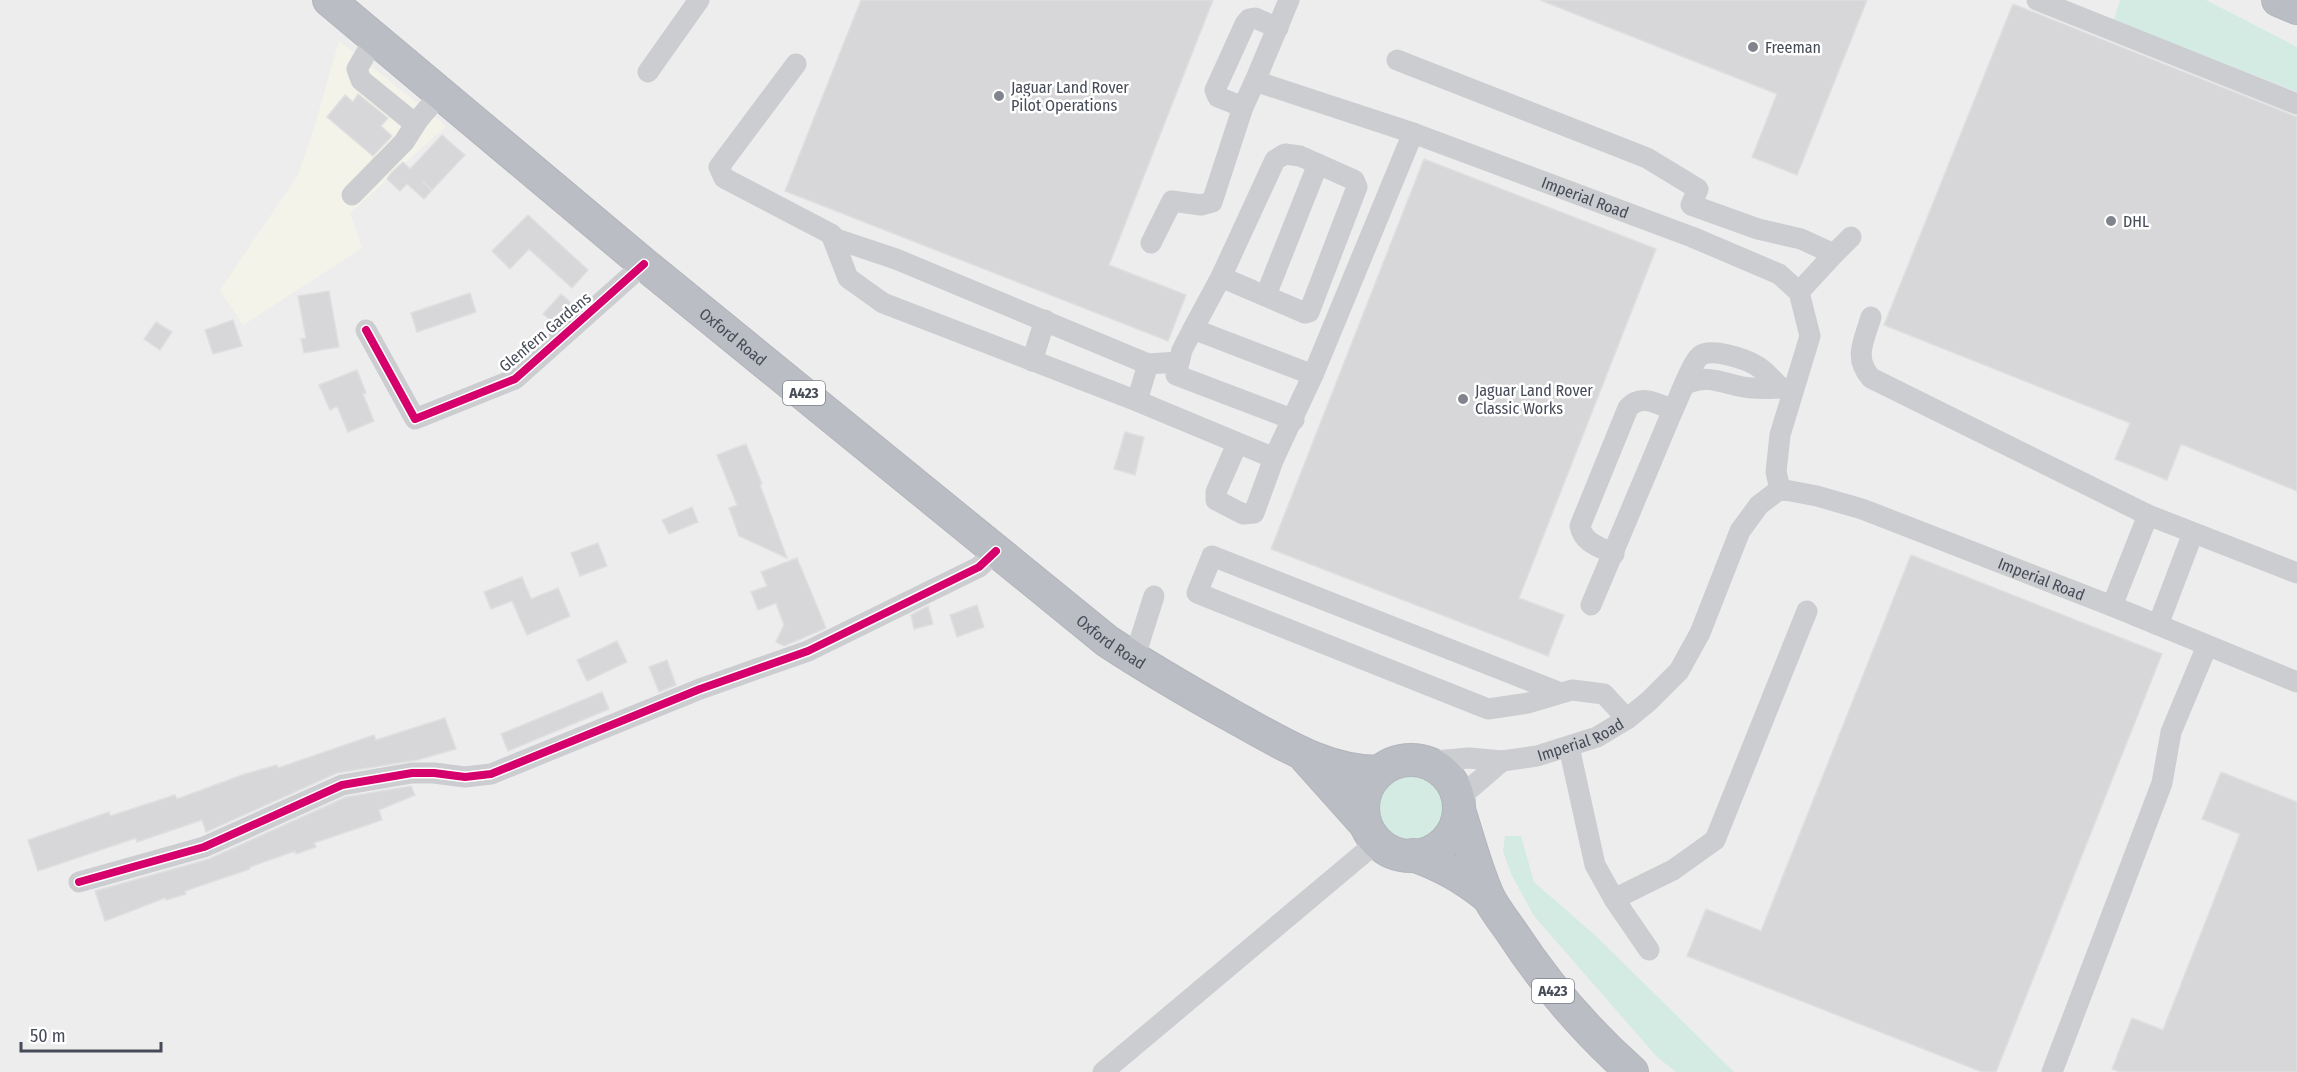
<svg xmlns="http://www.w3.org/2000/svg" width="2297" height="1072" font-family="'Fira Sans Condensed',sans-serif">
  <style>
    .commercial { fill: #f4f3e9 }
    .green { fill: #d3ebe2 }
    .building { fill: #d7d6d9; stroke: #dfdfe0; stroke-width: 1.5 }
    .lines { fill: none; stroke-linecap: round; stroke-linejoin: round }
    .highway-casing { stroke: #b3b5bc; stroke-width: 34 }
    .minor { stroke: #cbcdd0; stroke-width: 21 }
    .highway { stroke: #bbbdc4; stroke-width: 32 }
    .cycleway-casing { stroke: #fff; stroke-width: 11 }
    .cycleway { stroke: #d6006c; stroke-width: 8 }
    .poi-dot { fill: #81848c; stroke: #fff; stroke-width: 2 }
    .labels { text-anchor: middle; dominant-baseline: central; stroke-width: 5; stroke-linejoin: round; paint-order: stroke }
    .shield { fill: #fff; stroke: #7e818a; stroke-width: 1.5 }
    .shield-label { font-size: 15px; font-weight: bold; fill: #464b58 }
    .poi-label { font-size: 16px; fill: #464b58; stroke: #fff; text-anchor: start }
    .street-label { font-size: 16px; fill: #464b58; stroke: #fff }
  </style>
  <rect width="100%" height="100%" fill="#eeeded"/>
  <path class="commercial" d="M339,41L446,126L350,213L362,248L243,325L220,290L298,175L314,129Z"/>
  <path class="green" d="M2120,0H2206L2297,47V92L2114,20Z
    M1378 808a35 35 0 1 1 70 0a35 35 0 1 1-70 0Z
    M1505,836H1521L1534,882L1596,936L1734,1072H1676L1657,1057L1534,916L1511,874L1503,851Z"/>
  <path class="building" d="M861,0H1213L1109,265L1186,295L1168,341L785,191Z
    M1540,0H1867L1797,175L1752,157L1777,94Z
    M2013,4L2297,117V491L2181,444L2167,480L2115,459L2130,423L1884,325Z
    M358,94L388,118L381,126L392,136L373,156L327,117L345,95L353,102Z
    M442,135L465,155L432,190L422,181L432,190L424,199L407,184L400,191L387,179L392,172L403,162L410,169Z
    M1424,159L1656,249L1519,598L1564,615L1548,656L1271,549Z
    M528,215L588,270L572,288L529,249L510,269L492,251Z
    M329,291L339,347L304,353L301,339L306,338L298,296Z
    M470,293L476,312L417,332L411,313Z
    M561,294L574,305L556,325L543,314Z
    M233,320L242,346L213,354L205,330Z
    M156,322L172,332L160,350L144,339Z
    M357,370L366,393L363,394L374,421L348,432L337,406L330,410L319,385Z
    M1125,432L1144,437L1135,475L1114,469Z
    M746,444L762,484L760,485L787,558L739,536L729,508L737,505L717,455Z
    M692,507L698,522L669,534L662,520Z
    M598,543L607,566L580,576L571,553Z
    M1911,555L2162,654L1996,1072H1982L1687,956L1706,909L1761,931Z
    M797,558L826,628L784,646L776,642L784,625L776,603L758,610L751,592L767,586L761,572Z
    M522,577L531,599L558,588L570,616L527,635L512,601L491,609L484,592Z
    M977,605L984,627L957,637L950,615Z
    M928,606L933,624L914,629L911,615Z
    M617,641L627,662L587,681L577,660Z
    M667,660L676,685L659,692L649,667Z
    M602,692L609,709L508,751L501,734Z
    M445,718L456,749L417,760L337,773L206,832L202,820L137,842L136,838L38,871L28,840L109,812L110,816L175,795L177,799L245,774L277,765L278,768L374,735L376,740Z
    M2221,772L2297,802V1072H2120L2112,1069L2132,1018L2163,1030L2240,834L2202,819Z
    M411,786L415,795L379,810L382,820L314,843L316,847L296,854L295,851L250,867V869L185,891L186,894L166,900L165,898L105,921L95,891L209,859L346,797Z"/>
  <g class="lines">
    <g class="highway-casing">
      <g id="highway">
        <path id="s3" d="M329,0L644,264L1107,641C1148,668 1191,693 1234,717C1280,742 1325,772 1379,772"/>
        <path d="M2278,0L2297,8"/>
        <path d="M1306,758L1365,824"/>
        <circle cx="1411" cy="808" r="48"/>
        <path d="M1459,810C1468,838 1476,869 1488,896C1494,909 1505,922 1513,934C1547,986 1586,1031 1632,1072"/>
        <path d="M1413,855C1443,866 1463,877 1488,897"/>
      </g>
    </g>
    <g class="minor">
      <path id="s1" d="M1289,0L1255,81L1413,133L1692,237L1779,274L1799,292L1810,336L1780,435L1776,472L1780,489"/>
      <path d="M2037,0L2297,104"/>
      <path d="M375,38L357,69L361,80L409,119L418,120L441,93"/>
      <path d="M1397,60L1647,158L1698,189L1691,205L1758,229L1801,239L1834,254L1799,292"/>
      <path d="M796,64L719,167L724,178L831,234L848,278L883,303L1137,401L1274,458"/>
      <path d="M648,72L699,0"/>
      <path d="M1243,107L1218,97L1215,90L1245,24L1249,19L1255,18L1278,28"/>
      <path d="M352,195L404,142L418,120"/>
      <path d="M831,234L836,239L896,259L1148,364L1178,362"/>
      <path d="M1151,243L1172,201L1201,205L1212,202L1243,107L1255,81"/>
      <path d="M1834,254L1851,237"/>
      <path d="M1266,295L1318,164"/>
      <path d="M1871,317C1864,341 1853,358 1871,378L2148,515L2297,573"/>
      <path d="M1193,329L1221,277L1275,160L1285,154L1300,156L1354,180L1357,187L1309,312L1305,313L1221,277"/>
      <path d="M366,330L415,419L515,379L644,264"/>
      <path d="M1032,361L1045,320"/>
      <path d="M1686,384C1710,372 1729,387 1752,388C1763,389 1775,388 1786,388"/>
      <path d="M1137,401L1148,364"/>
      <path d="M1294,420L1176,375L1182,350L1193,329L1313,375"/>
      <path d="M1237,444L1216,492V500L1243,514L1254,513L1274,458L1313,375L1413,133"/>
      <path d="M1614,554C1600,547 1583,543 1580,526L1628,408C1641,393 1658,404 1673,410"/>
      <path d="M1591,605L1673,410C1679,398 1692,362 1700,356C1710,347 1746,359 1757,366C1766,371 1773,381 1781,388"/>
      <path d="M2112,606L2148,515"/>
      <path d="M2158,625L2193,533"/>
      <path d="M1134,659L1154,596"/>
      <path d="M1561,693L1212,556L1197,593L1488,709L1528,703L1572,690L1604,694L1627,719"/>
      <path d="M1569,747L1595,865L1614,899L1673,870L1715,840L1807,611"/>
      <path id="s2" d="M1424,762L1469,758L1502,761L1537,756L1597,737L1627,719L1649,701L1679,671L1700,633L1740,531L1759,505L1780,489L1817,496L1862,509L2112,606L2297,682"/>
      <path d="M1458,799L1502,761"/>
      <path d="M79,882L204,847L342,785L412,773H434L465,777L491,774L700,689L808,651L979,567L996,551"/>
      <path d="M1614,899L1649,950"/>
      <path d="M1103,1072L1377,842"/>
      <path d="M2052,1072L2162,783L2171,732L2207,646"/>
    </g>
    <use href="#highway" class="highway"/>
    <g class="cycleway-casing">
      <path id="cycleway" d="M366,330L415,419L515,379L644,264
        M79,882L204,847L342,785L412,773H434L465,777L491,774L700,689L808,651L979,567L996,551"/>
    </g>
    <use href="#cycleway" class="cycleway"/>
  </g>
  <g class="poi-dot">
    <circle cx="1753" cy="47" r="6"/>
    <circle cx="999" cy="96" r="6"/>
    <circle cx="2111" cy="221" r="6"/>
    <circle cx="1463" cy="399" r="6"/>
  </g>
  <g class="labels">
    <g class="shield">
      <rect x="783" y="381" width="42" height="24" rx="4.5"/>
      <rect x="1532" y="979" width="42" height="24" rx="4.5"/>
    </g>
    <g class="shield-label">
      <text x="804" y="393">A423</text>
      <text x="1553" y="991">A423</text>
    </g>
    <g class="poi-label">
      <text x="1765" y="47">Freeman</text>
      <text x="1011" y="87">Jaguar Land Rover<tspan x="1011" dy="18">Pilot Operations</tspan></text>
      <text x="2123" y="221">DHL</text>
      <text x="1475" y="390">Jaguar Land Rover<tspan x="1475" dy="18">Classic Works</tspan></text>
    </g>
    <g class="street-label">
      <text stroke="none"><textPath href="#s1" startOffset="438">Imperial Road</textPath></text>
      <text transform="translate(545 332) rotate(-40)">Glenfern Gardens</text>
      <text stroke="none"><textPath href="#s3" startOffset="526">Oxford Road</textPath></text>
      <text stroke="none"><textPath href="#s2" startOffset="771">Imperial Road</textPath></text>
      <text stroke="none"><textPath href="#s3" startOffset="1012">Oxford Road</textPath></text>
      <text stroke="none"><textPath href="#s2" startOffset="160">Imperial Road</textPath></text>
    </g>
  </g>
  <path d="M21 1042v9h140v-9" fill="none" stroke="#464b58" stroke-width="3"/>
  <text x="30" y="1042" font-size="18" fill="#464b58" stroke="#ffffff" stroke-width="4.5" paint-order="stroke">50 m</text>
</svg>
